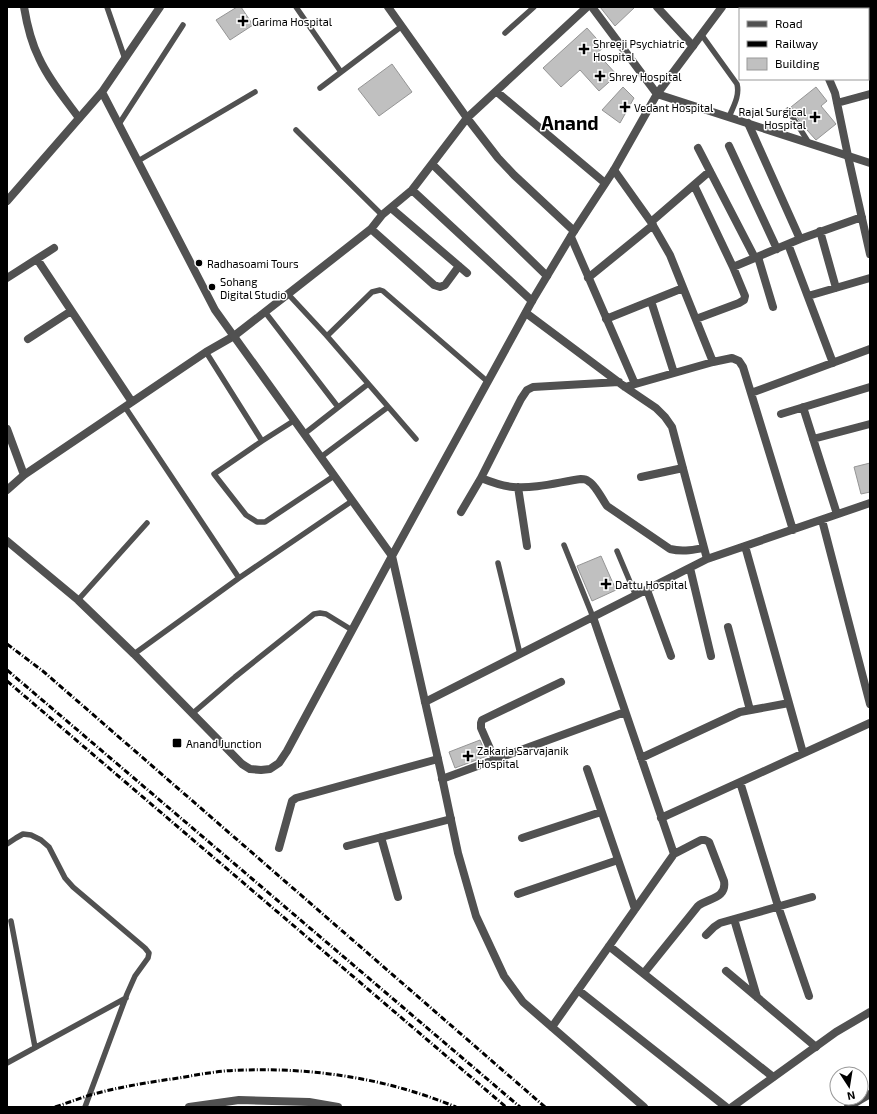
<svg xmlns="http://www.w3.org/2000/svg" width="877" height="1114" font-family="'Exo 2',sans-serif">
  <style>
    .building { fill: #c0c0c0; stroke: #959595 }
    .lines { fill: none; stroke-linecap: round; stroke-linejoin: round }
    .service { stroke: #515151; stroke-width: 5.5 }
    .minor { stroke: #515151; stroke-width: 8 }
    .tertiary { stroke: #515151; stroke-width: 8 }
    .rail { stroke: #000; stroke-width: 3; stroke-dasharray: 6 2 1 2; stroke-linecap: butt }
    .poi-dot { fill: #000; stroke: #fff; stroke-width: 1.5 }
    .labels { text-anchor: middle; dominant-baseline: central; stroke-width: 3; stroke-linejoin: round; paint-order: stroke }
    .poi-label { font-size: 11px; fill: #000; stroke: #fff; text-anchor: start }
    .town-label { font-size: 19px; font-weight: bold; fill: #000; stroke: #fff }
  </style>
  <rect width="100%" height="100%" fill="#fff"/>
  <path class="building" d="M237,7H241L253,25L230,40L216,20Z
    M600,7H635L615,26Z
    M587,28L604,47L597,53L617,75L599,91L580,70L561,87L543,68Z
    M392,64L412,92L379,116L358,89Z
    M623,87L634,98L620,123L602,110Z
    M816,87L827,101L821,106L836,124L816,140L815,139L800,122L791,107Z
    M870,463V492L861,494L854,467Z
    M601,556L616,590L592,601L577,566Z
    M480,740L487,756L455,768L449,752Z"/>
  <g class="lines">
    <path class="service" d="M107,7L125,59
      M296,7L341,72
      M775,7L776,9
      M505,33L534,7
      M701,34L737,84C740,96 733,107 729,117
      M320,88L402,26
      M788,110L809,143
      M119,124L183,25
      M296,130L382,215
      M138,161L255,92
      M288,294L327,336L416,439
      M265,312L338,407
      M327,336L372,292L380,290L383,291L488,382
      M206,352L262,441
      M125,407L239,578
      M295,420L262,441L214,474L246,515L257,522H265L334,476
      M304,434L368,384
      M321,457L388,407
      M564,545L593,617
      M617,551L636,596
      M498,563L520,654
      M78,600L147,523
      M134,654L239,578L352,501
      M193,713L235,677L314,614L320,613L326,614L352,630
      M7,844L16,838L23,834L31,835L41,840L49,847L65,878L73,887L145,948L149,953L148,958L135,976L127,994L85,1107
      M11,921L35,1047
      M7,1063L126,998"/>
    <path class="minor" d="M24,7C27,25 31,42 39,58C49,80 65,99 79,118
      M388,7L467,118L498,158L514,175L574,231
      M657,7L693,46
      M794,7L795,9
      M868,37L870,36
      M829,79L835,93L848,156L870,254
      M497,92L605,183
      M837,103L870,94
      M748,123L800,239
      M729,146L777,249
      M698,148L755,258
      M432,164L547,276
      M614,170L651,222L670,255L713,362
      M694,185L733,267L745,296L744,300L739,303L696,319
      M412,190L532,301
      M391,208L467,273
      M651,222L710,171
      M371,229L434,285L440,287L445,285L459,266
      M820,231L836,288
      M571,237L635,384
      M788,244L833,363
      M758,257L773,307
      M37,259L132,402
      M733,267L800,239L862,217
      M7,278L54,248
      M588,278L653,225
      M808,296L870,278
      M651,301L674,373
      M526,313L625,387L656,408L665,417L672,427L707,559
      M606,319L683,288
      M28,339L71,311
      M625,387L713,362L732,358L739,361L743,367L793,530
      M751,393L870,349
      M803,407L837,514
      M781,414L870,387
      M7,429L24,475
      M813,439L870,424
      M641,477L683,468
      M481,478C491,482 502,486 513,487C536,489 559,482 581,479C583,479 586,479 588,481C595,484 602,499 607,506L670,549C682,552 692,550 704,548
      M518,487L527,546
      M7,490L24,475L206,352L234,336L288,294L371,229L382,215L412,190L467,118L587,7
      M461,512L481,478L521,399L527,390L533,387L619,382
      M822,520L870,704
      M745,546L803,753
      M690,568L711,656
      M647,590L671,656
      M728,627L750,710
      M425,702L707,559L870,503
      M641,758L740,712L789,703
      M495,760L481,728V723L482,720L561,682
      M587,769L635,909
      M442,779L625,712
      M740,782L778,906L809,996
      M661,818L870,723
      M381,837L398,897
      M522,838L601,812
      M347,846L451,819
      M279,848L292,801L296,798L438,759
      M518,894L618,860
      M734,919L757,997
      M706,935L714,927L720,923L812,897
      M609,946L773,1077
      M726,971L816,1047
      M644,973L698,906C708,898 727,899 724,881L709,842L705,840H701L674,854
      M578,990L726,1107
      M552,1027L674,854L593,617
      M848,1107L870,1094"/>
    <path class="tertiary" d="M592,7L657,94L870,163
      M102,92L215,310L392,556L440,768L458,853L476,916L504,976L523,1002L644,1107
      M7,201L102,92L160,7
      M7,541L78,600L134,654L242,764L250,769L261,770L270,769L279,763L287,751L392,556L532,301L574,231L614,170L657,94L722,7
      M189,1107L239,1100L309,1102L338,1107
      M732,1107L836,1032L870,1012"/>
    <path class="rail" d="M7,644L44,672L545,1107
      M7,670L520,1107
      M7,681L506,1107
      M55,1107C67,1103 78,1099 90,1095C119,1087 149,1082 179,1078C201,1074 223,1070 245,1070C318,1068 388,1079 456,1107"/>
  </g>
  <g class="poi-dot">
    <path d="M241 15h4v4h4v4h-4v4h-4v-4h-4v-4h4z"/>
    <path d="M582 43h4v4h4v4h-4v4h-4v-4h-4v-4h4z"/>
    <path d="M598 70h4v4h4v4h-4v4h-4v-4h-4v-4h4z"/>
    <path d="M623 101h4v4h4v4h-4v4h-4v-4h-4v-4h4z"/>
    <path d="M813 111h4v4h4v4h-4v4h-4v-4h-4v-4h4z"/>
    <circle cx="199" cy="263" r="4"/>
    <circle cx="212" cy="287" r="4"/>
    <path d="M604 578h4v4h4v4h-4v4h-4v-4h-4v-4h4z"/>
    <rect x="172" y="738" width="10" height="10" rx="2"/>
    <path d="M466 750h4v4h4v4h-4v4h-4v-4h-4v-4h4z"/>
  </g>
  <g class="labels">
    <g class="poi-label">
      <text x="252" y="21">Garima Hospital</text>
      <text x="593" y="43">Shreeji Psychiatric<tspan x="593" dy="13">Hospital</tspan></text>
      <text x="609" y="76">Shrey Hospital</text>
      <text x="634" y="107">Vedant Hospital</text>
      <text x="806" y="111" text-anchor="end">Rajal Surgical<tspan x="806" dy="13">Hospital</tspan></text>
      <text x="207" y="263">Radhasoami Tours</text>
      <text x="220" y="281">Sohang<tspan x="220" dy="13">Digital Studio</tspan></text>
      <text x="615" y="584">Dattu Hospital</text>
      <text x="186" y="743">Anand Junction</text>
      <text x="477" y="750">Zakaria Sarvajanik<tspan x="477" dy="13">Hospital</tspan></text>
    </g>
    <g class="town-label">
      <text x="570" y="122">Anand</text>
    </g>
  </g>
  <rect width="877" height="1114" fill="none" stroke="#000000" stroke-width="16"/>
  <rect x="739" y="8" width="130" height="72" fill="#ffffff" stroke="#999999"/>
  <rect x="747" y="21" width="20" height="6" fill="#515151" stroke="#999999"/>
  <text x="775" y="28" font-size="12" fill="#000000">Road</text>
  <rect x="747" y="41" width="20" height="6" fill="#000000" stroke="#999999"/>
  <text x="775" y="48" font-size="12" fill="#000000">Railway</text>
  <rect x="747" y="58" width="20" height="12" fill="#c0c0c0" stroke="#999999"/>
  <text x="775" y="68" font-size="12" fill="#000000">Building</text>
  <g transform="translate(849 1086) rotate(168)"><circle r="19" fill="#ffffff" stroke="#999999"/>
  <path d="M0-3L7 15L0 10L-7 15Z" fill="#000000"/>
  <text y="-6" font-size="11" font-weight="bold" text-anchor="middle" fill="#000000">N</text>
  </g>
</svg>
